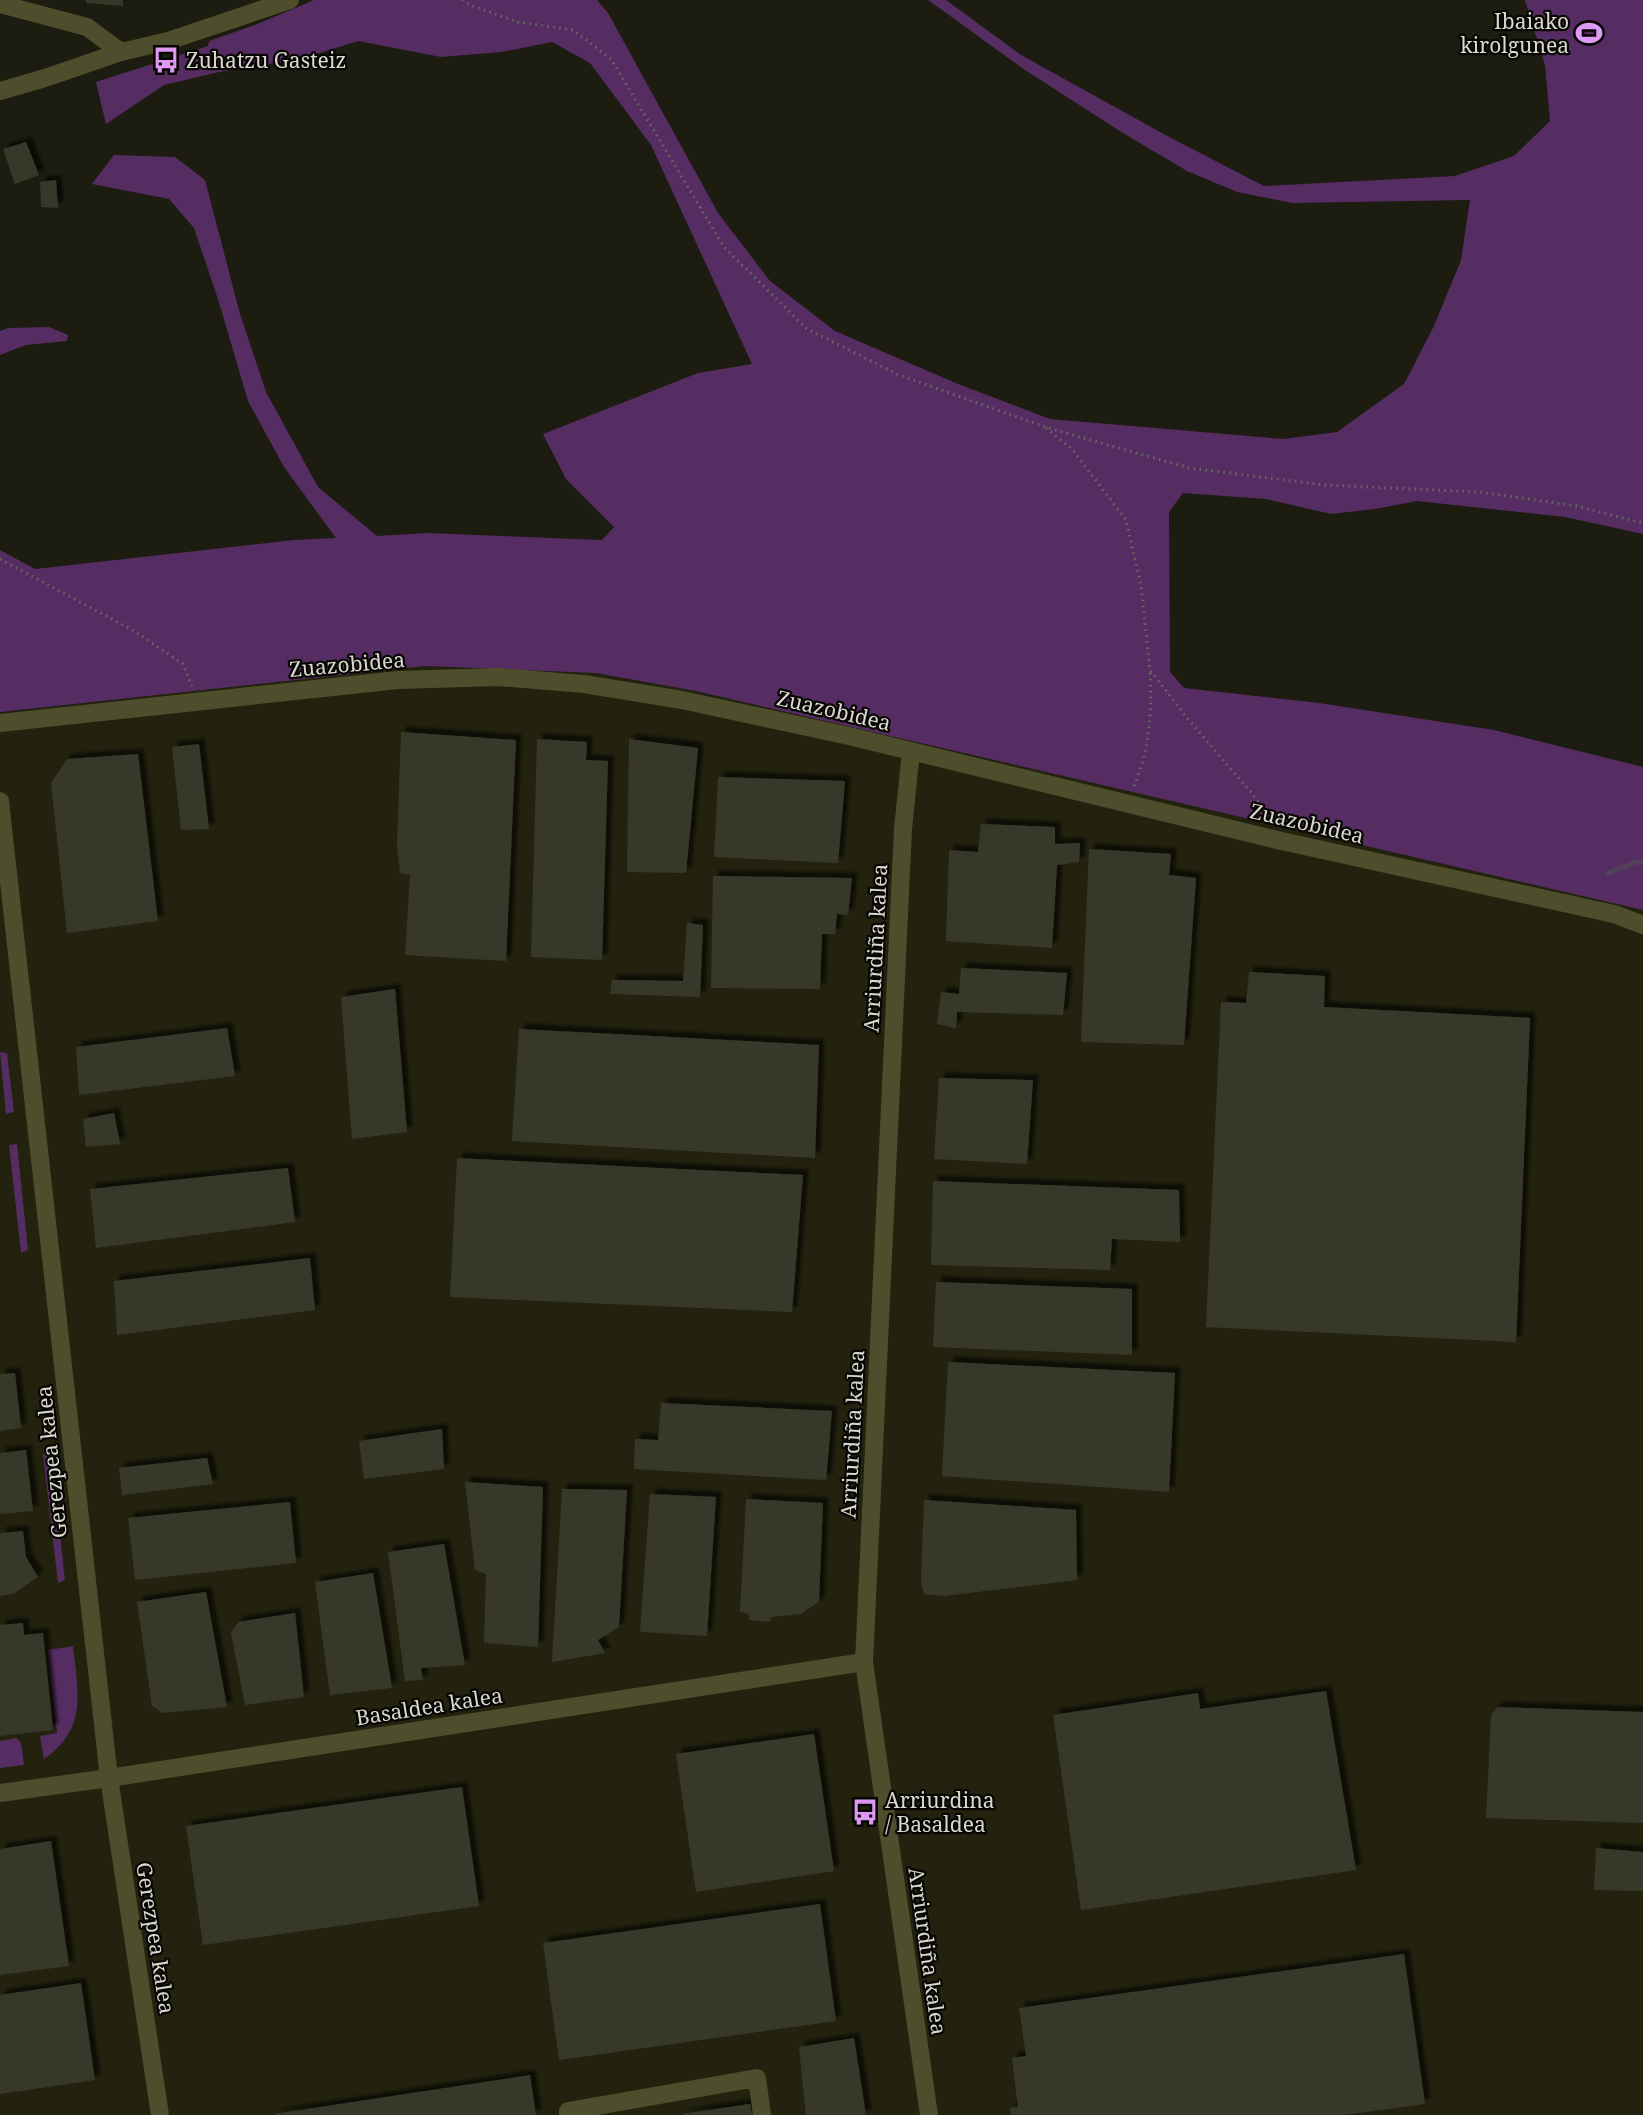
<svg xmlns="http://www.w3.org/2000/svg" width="1643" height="2115" font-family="'Noto Serif',serif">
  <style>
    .built { fill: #22220f }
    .green { fill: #552d62 }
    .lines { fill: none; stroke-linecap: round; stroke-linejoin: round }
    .stream { stroke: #534158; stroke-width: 5 }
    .building { fill: #39392c; filter: url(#shadow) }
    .path { stroke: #6a6a60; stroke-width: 3; stroke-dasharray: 1.5 4.5; stroke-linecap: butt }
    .minor { stroke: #4e4e2d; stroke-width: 18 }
    .labels { text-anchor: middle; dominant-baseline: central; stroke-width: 4.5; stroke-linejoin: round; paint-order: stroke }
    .poi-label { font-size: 21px; fill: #d8d8d0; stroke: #070603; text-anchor: start }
    .street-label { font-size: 21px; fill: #d8d8d0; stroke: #070603 }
  </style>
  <defs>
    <filter id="shadow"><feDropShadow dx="5.5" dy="-5.5" stdDeviation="1.5" flood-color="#0009"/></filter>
  </defs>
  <rect width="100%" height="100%" fill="#1c1c10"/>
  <path class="built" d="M425,666L597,673L696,691L1643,910V2115H0V712Z"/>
  <path class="green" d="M314,0H597L608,13L718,213L770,281L835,331L958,384L1050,419L1283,439L1337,432L1404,384L1434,326L1461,260L1470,200L1292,203L1237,192L1187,171L1123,133L1025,70L928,0H946L1021,55L1171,138L1264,186L1455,176L1514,156L1550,121L1545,65L1525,0H1643V534L1565,517L1417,501L1375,509L1331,514L1266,499L1183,493L1169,512L1170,672L1184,688L1319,703L1494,730L1643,767V910L696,691L596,673L425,666L0,712V550L35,569L294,540L336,538L284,467L248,401L218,299L194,228L169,199L92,184L114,155L175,157L205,180L240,314L266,392L318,487L377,536L427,533L602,540L614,527L566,479L543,434L698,373L752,364L651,145L590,63L552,42L501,52L441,57L358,41L301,59L219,72L164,85L106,124L96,82L208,46L209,41L255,25Z
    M49,327L68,335L67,341L26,345L0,355V331L8,328Z
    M0,1052L7,1053L14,1112L6,1114Z
    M17,1144L28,1250L21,1253L9,1145Z
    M43,1454H51L65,1580L58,1583Z
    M73,1646C78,1692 88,1729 44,1759L40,1736L57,1733L48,1650Z
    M16,1738L21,1743L24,1765L0,1768V1741Z"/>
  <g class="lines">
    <path class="stream" d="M1608,873L1636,862H1643"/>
  </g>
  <path class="building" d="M86,0H123V6L86,3Z
    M26,142L39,175L15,184L3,149Z
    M56,180L58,208L41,207L40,182Z
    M401,732L516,740L506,961L405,955L410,875L400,873L397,846Z
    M537,739L587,742L586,760L608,761L602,960L531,957Z
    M629,739L698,748L686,873L627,872Z
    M199,744L209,829L181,830L172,747Z
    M138,754L158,921L67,933L51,783L67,759Z
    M718,777L845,781L838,863L714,857Z
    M981,824L1055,827V844L1080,843L1079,862L1057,865L1052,948L946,941L949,850L978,852Z
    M1089,849L1171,854L1169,875L1196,878L1184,1045L1081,1042Z
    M713,876L852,878L848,915L837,914L835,934H822L820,989L711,988Z
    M687,923L703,925L700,997L610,994L612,980L683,981Z
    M961,968L1067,973L1063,1015L957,1012L956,1028L937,1024L941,992L959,994Z
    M1249,972L1325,976L1324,1007L1530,1018L1516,1342L1206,1327L1221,1002L1246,1003Z
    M395,989L407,1132L352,1139L341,997Z
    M227,1028L235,1076L79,1095L76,1047Z
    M519,1029L819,1045L815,1158L512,1141Z
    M939,1078L1033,1080L1027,1164L934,1159Z
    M114,1113L120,1144L86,1147L83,1119Z
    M457,1158L803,1175L792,1312L450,1297Z
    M288,1168L295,1222L96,1248L90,1189Z
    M933,1181L1179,1190L1180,1242L1112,1239L1110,1270L931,1265Z
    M310,1258L315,1310L117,1335L114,1281Z
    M936,1282L1132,1289V1355L933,1347Z
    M948,1362L1175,1373L1169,1492L942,1476Z
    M15,1373L21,1428L0,1431V1374Z
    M661,1403L832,1411L826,1480L634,1469L635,1439L658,1440Z
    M442,1429L444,1469L364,1479L359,1441Z
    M26,1450L33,1511L0,1514V1453Z
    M207,1458L213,1484L122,1495L119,1468Z
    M465,1482L543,1487L538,1647L484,1643L486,1574L475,1570Z
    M562,1489L627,1490L619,1627L598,1640L605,1653L552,1662Z
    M650,1494L716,1497L707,1636L640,1632Z
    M746,1499L823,1503L819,1602L800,1614L772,1617L769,1622L749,1620V1614L740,1612Z
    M924,1500L1076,1510L1077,1580L944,1596L924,1594L921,1581Z
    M290,1502L296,1563L135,1580L128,1518Z
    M23,1531L26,1557L38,1577L13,1594L0,1596V1533Z
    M444,1544L465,1665L421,1668L423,1680L405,1681L388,1552Z
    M373,1573L392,1688L330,1695L315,1582Z
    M206,1592L227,1707L163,1713L152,1706L137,1602Z
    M295,1613L304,1697L245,1705L231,1633L238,1622Z
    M23,1623L24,1635L43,1633L53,1730L0,1736V1625Z
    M1326,1691L1356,1870L1081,1910L1053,1715L1198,1693L1200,1709Z
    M1497,1707L1643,1712V1823L1486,1818L1491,1716Z
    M814,1734L834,1871L696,1892L676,1754Z
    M462,1787L479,1906L203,1945L186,1826Z
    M51,1841L69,1966L0,1975V1849Z
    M1596,1848L1643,1852V1891L1594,1890Z
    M820,1904L836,2021L559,2060L543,1943Z
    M1404,1954L1425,2104L1344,2115H1011L1010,2108L1018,2107L1012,2058L1026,2056L1019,2008Z
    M81,1983L95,2080L0,2094V1995Z
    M854,2038L866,2115H806L799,2047Z
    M530,2075L536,2115H275L274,2114Z
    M750,2104L752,2115H683L682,2114Z"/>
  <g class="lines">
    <path class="path" d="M462,0L470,5L518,22L573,30L611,59L724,247L807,329L899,375L1045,427L1189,468L1324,485L1480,492L1577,506L1643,523
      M1046,428L1073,450L1126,520L1141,585L1150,670L1188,719L1249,790L1272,820
      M0,559L134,631L183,664L192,686
      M1134,786C1150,748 1152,712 1150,672"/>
    <path class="minor" d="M0,4L87,27L121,52
      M0,91L45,78L121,52L168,41L290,0
      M0,723L398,680L498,677L584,684L682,700L849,736L1277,840L1614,914L1643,925
      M911,751L903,829L864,1662L929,2115
      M0,801L109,1778L160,2115
      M0,1793L109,1778L864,1662
      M568,2115V2111L757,2078L762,2115"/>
  </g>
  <defs>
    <g id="stadium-bare" transform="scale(2.07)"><path d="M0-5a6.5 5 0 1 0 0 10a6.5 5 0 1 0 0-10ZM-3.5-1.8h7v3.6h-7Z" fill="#dd99f4" stroke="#070603" stroke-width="2.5" paint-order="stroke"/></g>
    <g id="bus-bare" transform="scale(2.07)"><path d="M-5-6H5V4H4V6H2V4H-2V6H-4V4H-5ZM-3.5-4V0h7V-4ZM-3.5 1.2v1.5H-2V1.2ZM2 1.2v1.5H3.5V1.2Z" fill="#dd99f4" stroke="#070603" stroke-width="2.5" paint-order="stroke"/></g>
  </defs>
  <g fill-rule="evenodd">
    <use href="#stadium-bare" x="1589" y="33"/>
    <use href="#bus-bare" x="166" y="60"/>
    <use href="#bus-bare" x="865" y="1812"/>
  </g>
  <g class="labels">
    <g class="poi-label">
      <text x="1569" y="21" text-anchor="end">Ibaiako<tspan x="1569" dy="24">kirolgunea</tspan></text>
      <text x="186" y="60">Zuhatzu Gasteiz</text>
      <text x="885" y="1800">Arriurdina<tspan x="885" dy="24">/ Basaldea</tspan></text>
    </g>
    <g class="street-label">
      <text transform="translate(347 664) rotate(-5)">Zuazobidea</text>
      <text transform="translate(834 710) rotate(13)">Zuazobidea</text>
      <text transform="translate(1307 823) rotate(13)">Zuazobidea</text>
      <text transform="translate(875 948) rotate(-87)">Arriurdiña kalea</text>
      <text transform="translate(852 1434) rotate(-87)">Arriurdiña kalea</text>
      <text transform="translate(51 1462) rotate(-96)">Gerezpea kalea</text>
      <text transform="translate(429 1706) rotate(-9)">Basaldea kalea</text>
      <text transform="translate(156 1938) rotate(81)">Gerezpea kalea</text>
      <text transform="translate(928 1951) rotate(82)">Arriurdiña kalea</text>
    </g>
  </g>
</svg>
